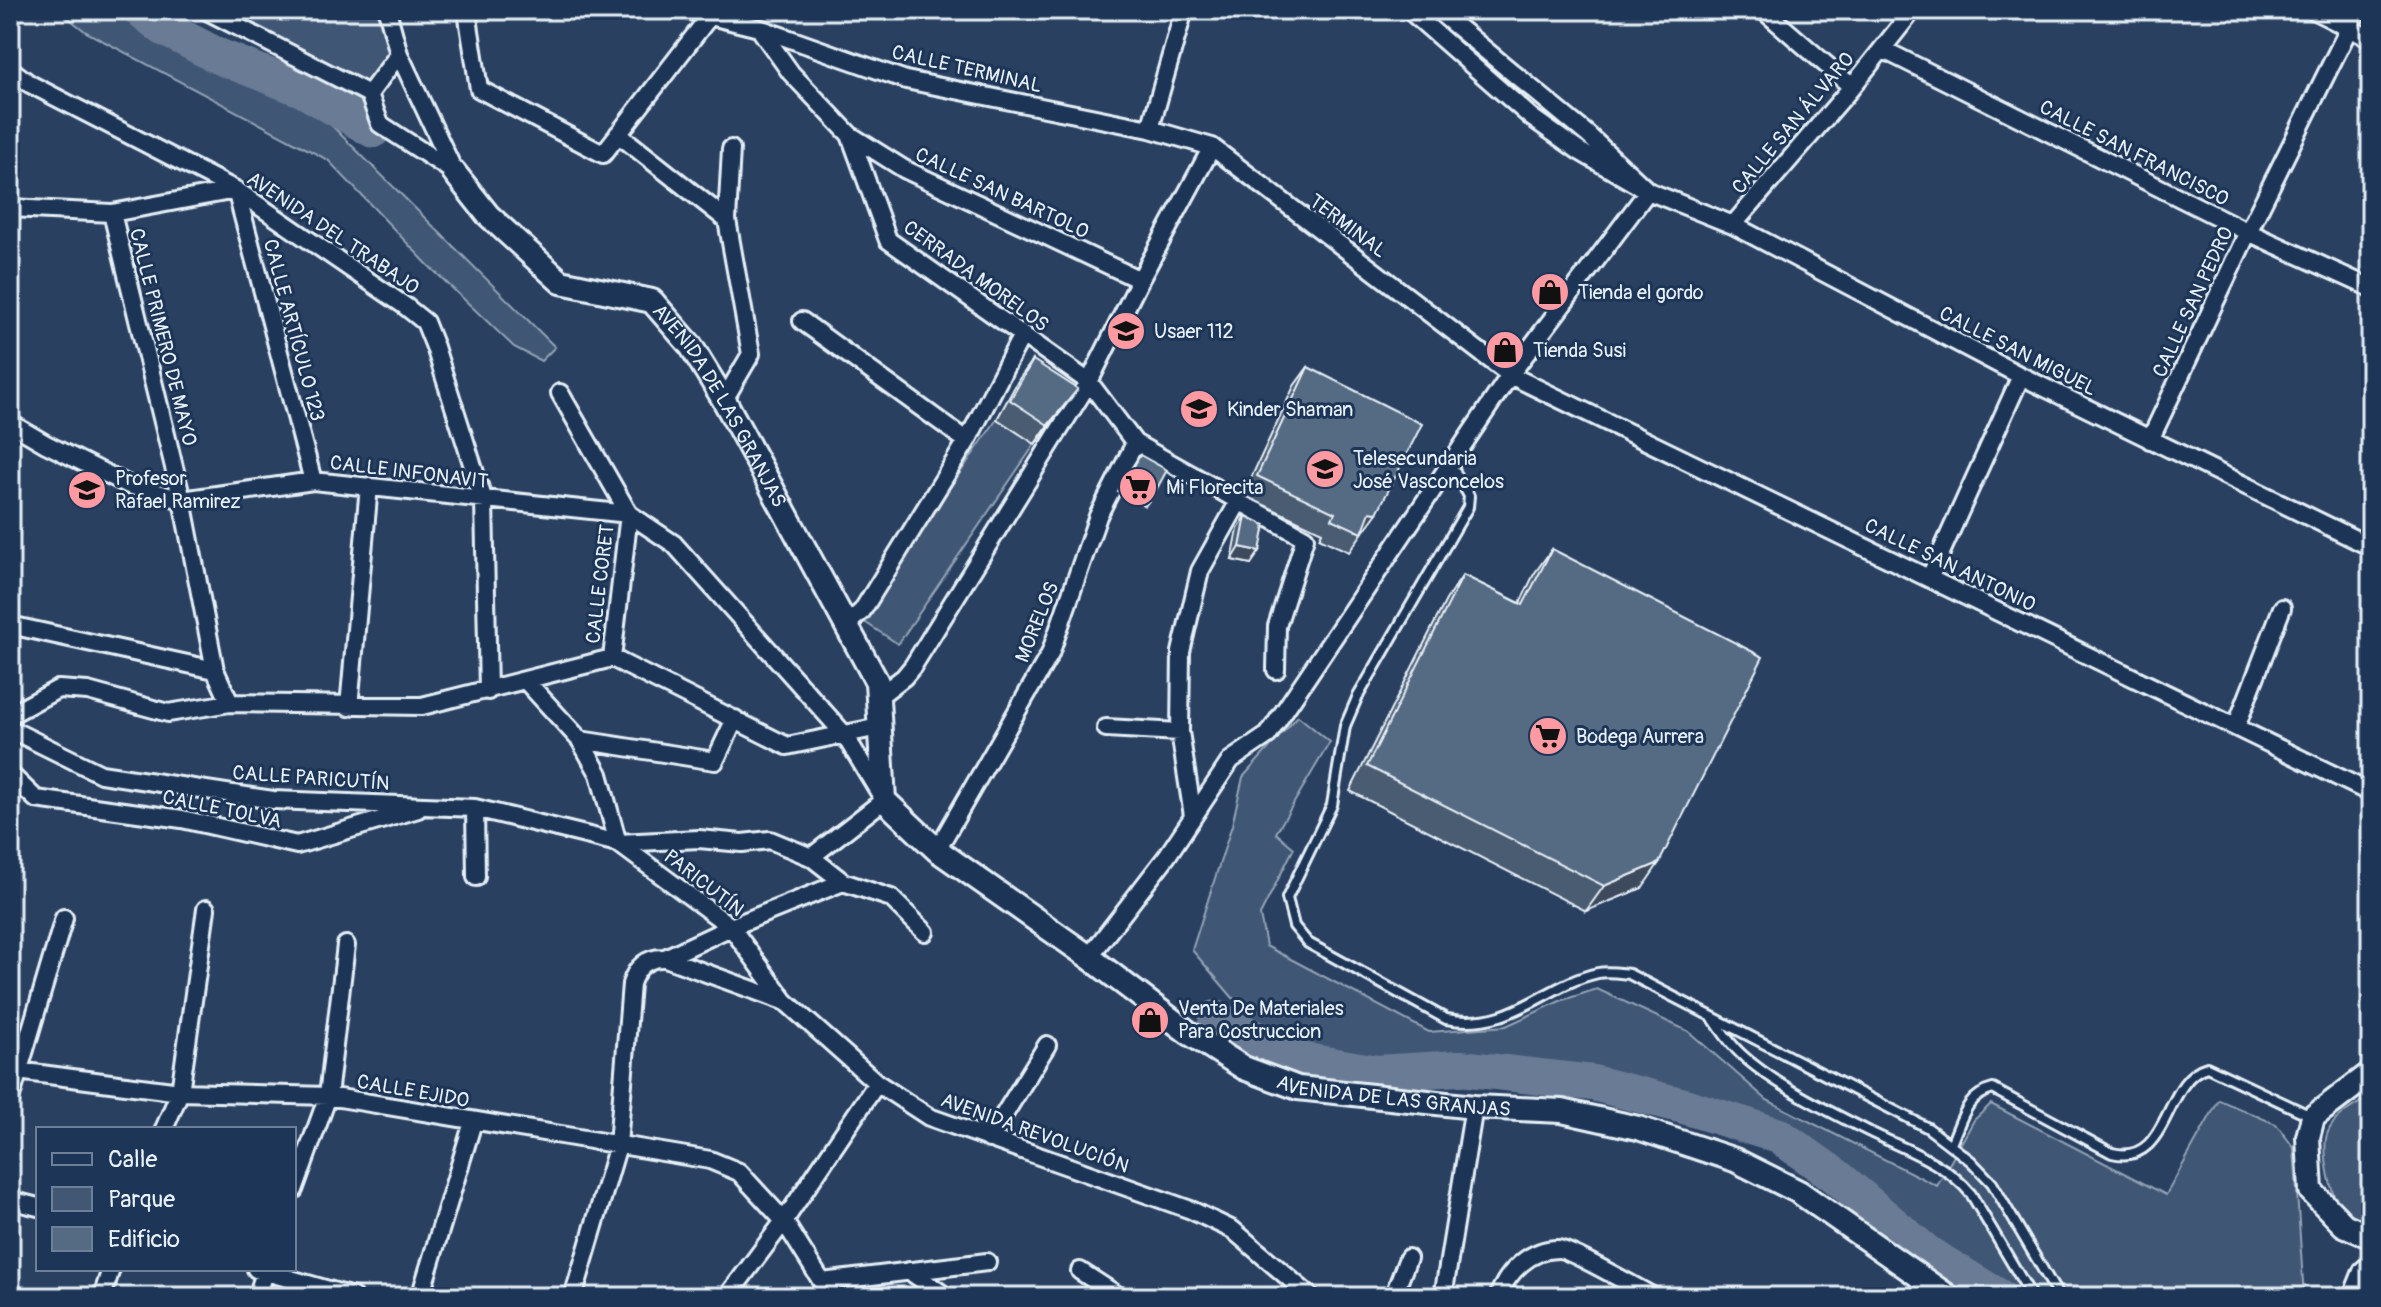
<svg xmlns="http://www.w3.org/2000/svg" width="2381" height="1307" font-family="Pangolin,sans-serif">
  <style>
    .green { fill: #415774; stroke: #94a4b6; stroke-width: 2 }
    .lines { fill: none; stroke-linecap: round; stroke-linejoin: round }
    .river { stroke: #6b7c95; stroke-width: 36 }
    .lane-casing { stroke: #e8f1f8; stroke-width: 14 }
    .street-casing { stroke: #e8f1f8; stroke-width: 22 }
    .secondary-casing { stroke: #e8f1f8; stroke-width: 28 }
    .lane { stroke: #1d3557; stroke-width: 8 }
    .street { stroke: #1d3557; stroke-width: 16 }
    .secondary { stroke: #1d3557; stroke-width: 22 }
    .wall { fill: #495b71; stroke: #e8f1f8; stroke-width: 2 }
    .shaded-wall { fill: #3c4a5c; stroke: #e8f1f8; stroke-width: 2 }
    .building { fill: #556a83; stroke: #e8f1f8; stroke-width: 2 }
    .labels { text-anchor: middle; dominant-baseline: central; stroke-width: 6; stroke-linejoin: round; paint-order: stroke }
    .street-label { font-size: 20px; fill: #e8f1f8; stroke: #1d3557 }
    .poi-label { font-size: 20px; fill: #e8f1f8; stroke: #1d3557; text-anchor: start }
  </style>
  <rect width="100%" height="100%" fill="#294061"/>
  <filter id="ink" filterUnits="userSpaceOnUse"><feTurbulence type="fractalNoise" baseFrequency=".0125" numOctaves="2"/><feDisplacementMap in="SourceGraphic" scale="16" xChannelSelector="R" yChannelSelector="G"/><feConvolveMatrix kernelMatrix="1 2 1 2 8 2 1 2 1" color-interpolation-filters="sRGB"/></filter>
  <g filter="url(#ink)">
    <path class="green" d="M58,10H163L311,105L555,347L541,361L514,347L429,266L328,160L86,32Z
      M219,10H388L393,51L365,86Z
      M997,419L1035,444L898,644L860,619Z
      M1298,716L1330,742L1276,833L1294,848L1260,915L1266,946L1429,1032L1506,1026L1560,1001L1597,989L1688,1031L1767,1100L1937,1186L1974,1120L1991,1104L2166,1195L2219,1100L2276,1124L2294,1148L2304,1297H2011L1933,1246L1841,1171L1782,1129L1684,1098L1594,1076L1465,1063L1378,1067L1298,1053L1233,1018L1239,1005L1192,950L1232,825L1243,777Z
      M2371,1096V1225C2361,1221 2345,1214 2339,1205C2330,1192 2321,1146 2328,1132C2335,1115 2356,1105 2371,1096Z"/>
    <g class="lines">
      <path class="river" d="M141,10L164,28L218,56L302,89L373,130
        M1216,1018L1295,1059L1377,1073L1460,1068L1593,1083L1684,1106L1779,1136L1836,1176L1928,1254L1999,1297"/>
      <g class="lane-casing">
        <path id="lane" d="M1451,465L1469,496L1468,507L1357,698L1345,726L1332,805L1287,898L1294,926L1308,943L1446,1019C1513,1031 1543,985 1598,973C1608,971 1620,973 1629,974L1928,1128L1971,1161L1992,1183L2059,1297
          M1714,1020C1722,1031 1730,1044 1741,1054C1773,1084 1832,1113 1872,1133C1907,1150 1946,1163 1971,1194L2032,1297
          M1951,1144C1962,1120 1965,1096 1993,1089L2112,1153C2170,1167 2163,1079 2207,1067L2311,1116"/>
      </g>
      <g class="street-casing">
        <path id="street" d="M205,10L369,94L380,124L454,172
          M387,10L399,54L454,171
          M470,10L468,18L479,89L603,154L709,17
          M686,10L759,28L906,80L1150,129L1212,147L1510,375L2371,793
          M1409,10L1531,117L1579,151L1648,191L1733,225L2021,376L2371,547
          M1763,10L1852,87
          M2313,10L2371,39
          M759,28L791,73L850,135L904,169L1140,280
          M1882,49L2248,232L2371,288
          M10,69L30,84L236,190L405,306L425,322L435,347L484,501L488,691
          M369,94L399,54
          M1150,129L1184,10
          M618,134L727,220L751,354L724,400
          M850,135L888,240L1089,382L1135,443L1305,538L1277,626L1276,670
          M10,208L112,213L236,190L313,481
          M112,213L182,500L215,670L230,703
          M727,220L731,149
          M1733,225L1852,87L1913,10
          M802,321L967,441
          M560,393L629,514L674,544L844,734L884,800L811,857
          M10,423L46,444L129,485L182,500L313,481L629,514
          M2150,440L2248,232L2358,10
          M1930,577L2021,376
          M10,625L215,670
          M846,625L862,611L967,441L1022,335
          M612,658L787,746L879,727
          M612,658L629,514
          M526,681L580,740L599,774L618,843
          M878,697L904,677L913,666L1089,382L1140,280L1212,147
          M349,707L369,486
          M10,715L58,689L88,691L168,713L230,703L422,706L612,658
          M2236,727L2282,608
          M1106,728L1180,732
          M10,729L101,774L273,800L475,808L618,843L699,839L742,843L770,840L811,857L843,882L891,898L925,932
          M580,740L715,761L735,719
          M10,774L36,799L182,819L297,845L418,809
          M475,808L476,877
          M1193,816L1180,732L1181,652L1200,571L1239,501
          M618,843L731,927L785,1001
          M937,850L1050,654L1098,516L1135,443
          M1089,957L1167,856L1231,760L1268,735L1510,375L1648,191L1587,134L1437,10
          M665,958L731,927L843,882
          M10,1070L180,1092L328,1096L710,1160L739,1172L784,1221L822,1282L836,1297
          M10,1100L64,918
          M164,1129L180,1092L206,909
          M989,1139L1047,1045
          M294,1190L328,1096L346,945
          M10,1200L38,1207
          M256,1269L353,1297
          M909,1271L947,1297
          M1080,1271L1120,1297
          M822,1282L987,1262
          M102,1297L111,1269
          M257,1297L266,1269
          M420,1297L473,1122
          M573,1297L618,1145L631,984C636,967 647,957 665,958L786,1002L877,1083L929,1117L1191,1210L1233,1230L1311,1297
          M727,1297L784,1221L877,1083
          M1393,1297L1408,1258
          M1443,1297L1474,1107
          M1498,1297C1507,1272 1530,1249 1558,1249C1569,1249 1639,1289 1654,1297"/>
      </g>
      <g class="secondary-casing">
        <g id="secondary">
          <path id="s1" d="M454,172L488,215L561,282L652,301L691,346L724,400L877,682L884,800L937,850L1089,957L1189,1033L1244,1068L1298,1088L1474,1107L1562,1111L1638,1128L1735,1160L1799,1192L1949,1297"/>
          <path d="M2371,1073L2313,1117L2308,1137L2311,1191L2344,1225L2371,1237"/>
          <path d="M2355,1297L2365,1272L2371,1267"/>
        </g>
      </g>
      <use href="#lane" class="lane"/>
      <use href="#street" class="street"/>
      <use href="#secondary" class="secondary"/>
    </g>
    <path class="wall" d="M1033,360L1064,408L1035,444L997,419L1019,379Z
      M1308,367L1363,532L1349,552L1319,538L1322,532L1243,495L1294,386Z
      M1140,455L1154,494L1145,506L1118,491L1132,467Z
      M1246,516L1251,564L1232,560L1238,529Z
      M1552,549L1642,888L1586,911L1350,791L1446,600L1463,575L1520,603L1534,574Z"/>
    <path class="shaded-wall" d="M1078,389L1064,408L1035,444L1048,425Z
      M1370,512L1377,513L1363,532L1356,531Z
      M1240,547L1260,551L1251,564L1232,560Z
      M1659,863L1642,888L1586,911L1604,886Z"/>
    <path class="building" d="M1033,360L1078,389L1048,425L1010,400Z
      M1308,367L1422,424L1377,513L1370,512L1362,533L1332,519L1335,513L1257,476Z
      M1140,455L1167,470L1154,494L1127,479Z
      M1246,516L1265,525L1260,551L1240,547Z
      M1552,549L1763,657L1659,863L1604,886L1367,766L1463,575L1523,605Z"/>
  </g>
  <defs>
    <g id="shop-disc" transform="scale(2)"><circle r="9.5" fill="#ff9aa2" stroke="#1d3557"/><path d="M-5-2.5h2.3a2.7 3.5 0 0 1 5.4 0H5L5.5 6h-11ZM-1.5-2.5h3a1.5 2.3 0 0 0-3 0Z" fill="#111"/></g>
    <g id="school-disc" transform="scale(2)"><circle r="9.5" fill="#ff9aa2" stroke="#1d3557"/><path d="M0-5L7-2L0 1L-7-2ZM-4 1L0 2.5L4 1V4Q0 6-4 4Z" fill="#111"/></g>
    <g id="supermarket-disc" transform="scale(2)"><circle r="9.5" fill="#ff9aa2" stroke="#1d3557"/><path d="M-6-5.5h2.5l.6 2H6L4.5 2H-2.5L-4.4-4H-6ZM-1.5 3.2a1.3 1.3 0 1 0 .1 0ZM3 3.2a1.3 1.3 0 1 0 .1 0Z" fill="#111"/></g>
  </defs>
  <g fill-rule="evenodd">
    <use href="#shop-disc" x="1550" y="292"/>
    <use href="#school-disc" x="1126" y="331"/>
    <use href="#shop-disc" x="1505" y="350"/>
    <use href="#school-disc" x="1199" y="409"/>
    <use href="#school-disc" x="1325" y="469"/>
    <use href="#supermarket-disc" x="1138" y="487"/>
    <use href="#school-disc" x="87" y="490"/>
    <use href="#supermarket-disc" x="1548" y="736"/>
    <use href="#shop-disc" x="1150" y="1020"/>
  </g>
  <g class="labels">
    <g class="street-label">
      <text transform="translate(967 69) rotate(13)">CALLE TERMINAL</text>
      <text transform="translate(1793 123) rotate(-50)">CALLE SAN ÁLVARO</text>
      <text transform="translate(2134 153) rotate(27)">CALLE SAN FRANCISCO</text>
      <text transform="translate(1002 193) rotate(25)">CALLE SAN BARTOLO</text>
      <text transform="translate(1348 226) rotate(37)">TERMINAL</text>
      <text transform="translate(333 233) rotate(34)">AVENIDA DEL TRABAJO</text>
      <text transform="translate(976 276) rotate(36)">CERRADA MORELOS</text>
      <text transform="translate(2193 302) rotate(-65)">CALLE SAN PEDRO</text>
      <text transform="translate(294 330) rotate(75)">CALLE ARTÍCULO 123</text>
      <text transform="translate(163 337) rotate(76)">CALLE PRIMERO DE MAYO</text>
      <text transform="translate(2018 351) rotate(27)">CALLE SAN MIGUEL</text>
      <text stroke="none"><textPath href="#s1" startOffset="372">AVENIDA DE LAS GRANJAS</textPath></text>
      <text transform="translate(409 472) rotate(7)">CALLE INFONAVIT</text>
      <text transform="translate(1950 565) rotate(26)">CALLE SAN ANTONIO</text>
      <text transform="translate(600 584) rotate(-83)">CALLE CORET</text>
      <text transform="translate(1037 622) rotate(-68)">MORELOS</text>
      <text transform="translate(311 778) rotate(4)">CALLE PARICUTÍN</text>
      <text transform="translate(222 809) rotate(12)">CALLE TOLVA</text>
      <text transform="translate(704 883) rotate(38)">PARICUTÍN</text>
      <text transform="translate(413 1091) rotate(10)">CALLE EJIDO</text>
      <text stroke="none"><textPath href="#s1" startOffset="1412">AVENIDA DE LAS GRANJAS</textPath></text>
      <text transform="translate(1035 1133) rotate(20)">AVENIDA REVOLUCIÓN</text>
    </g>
    <g class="poi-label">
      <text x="1578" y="292">Tienda el gordo</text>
      <text x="1154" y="331">Usaer 112</text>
      <text x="1533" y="350">Tienda Susi</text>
      <text x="1227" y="409">Kinder Shaman</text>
      <text x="1353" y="458">Telesecundaria<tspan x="1353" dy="23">José Vasconcelos</tspan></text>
      <text x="115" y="478">Profesor<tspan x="115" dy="23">Rafael Ramirez</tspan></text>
      <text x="1166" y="487">Mi Florecita</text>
      <text x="1576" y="736">Bodega Aurrera</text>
      <text x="1178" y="1008">Venta De Materiales<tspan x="1178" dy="23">Para Costruccion</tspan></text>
    </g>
  </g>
  <rect width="2381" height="1307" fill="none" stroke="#1d3557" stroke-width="40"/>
  <rect x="20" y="20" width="2341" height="1267" fill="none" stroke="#e8f1f8" stroke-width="3" filter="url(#ink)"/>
  <rect x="36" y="1127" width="260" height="144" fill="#1d3557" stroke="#6e8097" stroke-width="2"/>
  <rect x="52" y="1153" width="40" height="12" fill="#1d3557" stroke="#6e8097" stroke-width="2"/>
  <text x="108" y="1167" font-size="24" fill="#e8f1f8">Calle</text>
  <rect x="52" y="1187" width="40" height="24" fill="#415774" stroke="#6e8097" stroke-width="2"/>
  <text x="108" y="1207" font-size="24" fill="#e8f1f8">Parque</text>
  <rect x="52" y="1227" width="40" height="24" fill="#556a83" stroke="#6e8097" stroke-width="2"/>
  <text x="108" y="1247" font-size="24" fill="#e8f1f8">Edificio</text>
</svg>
